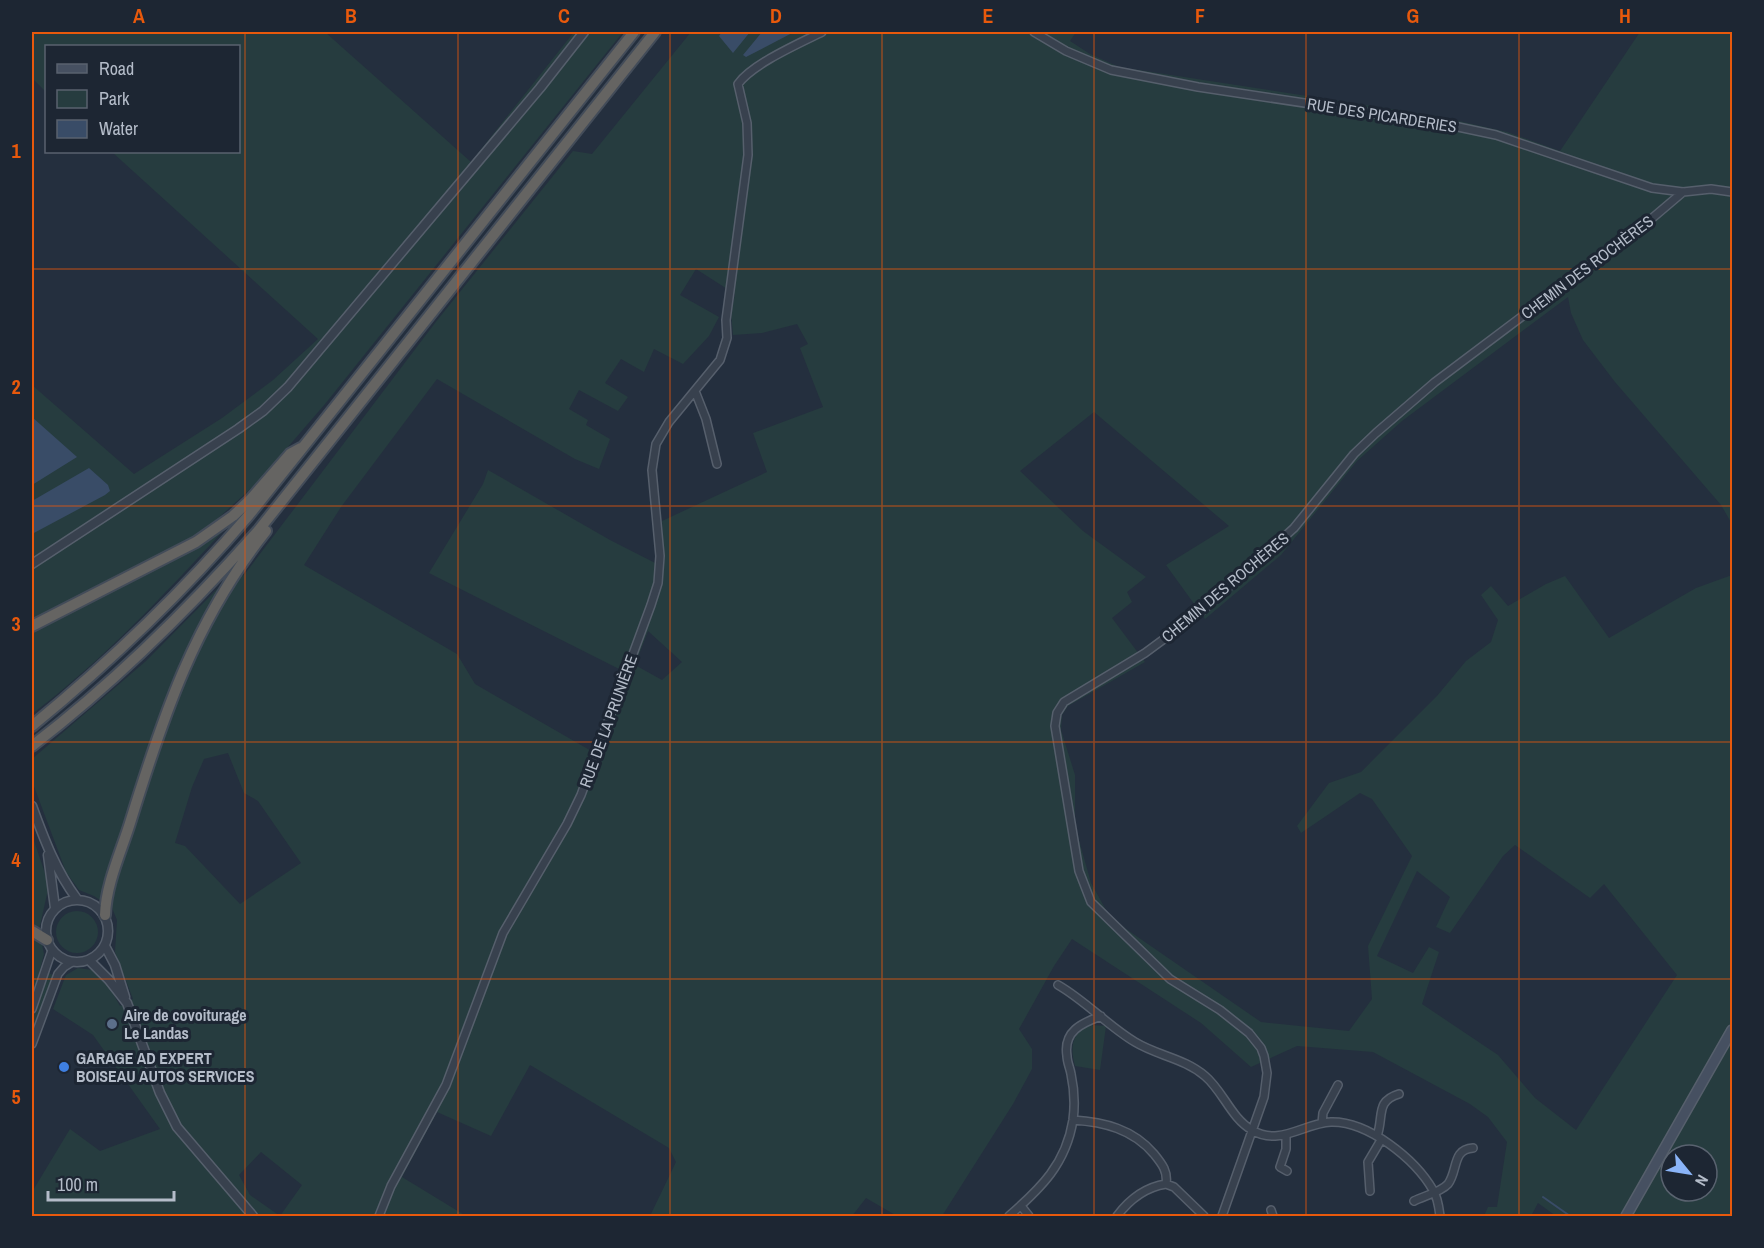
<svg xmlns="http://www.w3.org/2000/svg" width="1764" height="1248" font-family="'Archivo Narrow',sans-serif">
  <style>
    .green { fill: #263c3f; fill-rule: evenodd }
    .water { fill: #394c67 }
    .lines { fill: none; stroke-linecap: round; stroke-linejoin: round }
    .stream { stroke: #394c67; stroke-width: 2 }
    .minor-casing { stroke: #565f6c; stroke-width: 10 }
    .tertiary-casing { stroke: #565f6c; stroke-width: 11 }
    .secondary-casing { stroke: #565f6c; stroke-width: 12 }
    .trunk-casing { stroke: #434c59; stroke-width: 14 }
    .minor { stroke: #38414e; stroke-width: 7 }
    .tertiary { stroke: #38414e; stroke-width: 8 }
    .secondary { stroke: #465061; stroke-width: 9 }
    .trunk { stroke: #656462; stroke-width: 10 }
    .grid { fill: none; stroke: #e8590c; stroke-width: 1.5; stroke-opacity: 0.55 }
    .service-dot { fill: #5c6f8a; stroke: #1d2633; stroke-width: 2 }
    .shop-dot { fill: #3f7fe0; stroke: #1d2633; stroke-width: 2 }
    .labels { text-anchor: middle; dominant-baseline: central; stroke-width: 6; stroke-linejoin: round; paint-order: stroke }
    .street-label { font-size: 16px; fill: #b4bcc9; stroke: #1d2633 }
    .poi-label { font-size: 16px; font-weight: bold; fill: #b4bcc9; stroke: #1d2633; text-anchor: start }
    .neatline { fill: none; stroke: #e8590c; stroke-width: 2 }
    .grid-label { font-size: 20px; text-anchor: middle; font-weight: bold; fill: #e8590c }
  </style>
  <rect width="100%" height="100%" fill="#242f3e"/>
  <path class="green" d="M32,32H325L471,162L574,32H623L325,404L256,484L216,520L222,532C162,597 102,661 32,714V385L134,474L222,418L273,380L318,339L112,152H238V46H46V92L32,78Z
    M691,32H1076L1070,41L1090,54L1119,67L1437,116L1507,132L1560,151L1640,32H1732V524L1721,505L1615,382L1583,340L1571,313L1568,297L1402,421L1357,461L1281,555L1205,619L1166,565L1229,526L1094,412L1020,471L1083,531L1146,577L1127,592L1132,602L1112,618L1145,662L1068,706L1062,715L1061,730L1075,775V826L1091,883L1106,910L1116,922L1261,1022L1349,1031L1372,999L1368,946L1412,856L1372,799L1360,793L1301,833L1297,826L1329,783L1361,772L1437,696L1466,661L1491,642L1498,620L1481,595L1491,586L1508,606L1546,584L1565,576L1609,638L1696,588L1732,575V1216H1556L1538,1203L1531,1216H1484L1488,1207H1497L1507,1142L1488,1117L1470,1104L1373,1052L1297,1046L1251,1067L1201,1023L1072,939L1054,966L1019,1029L1032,1049V1069L1013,1104L942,1216H897L866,1198L852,1216H650L676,1162L669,1148L530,1065L491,1136L437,1112L402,1177L466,1216H32V1192L70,1129L100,1151L160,1129L93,1035L53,1009L66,975L78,968L92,970L111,990L120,1006L133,999L115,952L117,920L112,908L94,896L79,890L66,872L32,781V759L146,661L225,581L244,575L435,323L573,151L592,154ZM696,269L735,294L731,314L733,335L762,333L797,324L808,344L800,348L823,407L753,433L767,472L662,521L663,567L610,540L488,470L483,484L429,573L631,675L600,756L475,684L457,654L304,565L341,507L437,379L575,459L599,469L610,439L586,425L588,420L569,409L579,390L618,411L628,397L605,383L621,359L644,372L654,349L683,364L709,336L719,317L680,295ZM648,631L682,662L662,680L635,665ZM228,753L244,793L258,801L301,863L240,904L185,846L175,843L192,787L204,759ZM1515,845L1590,898L1604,884L1677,975L1576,1130L1535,1098L1498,1055L1422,1004L1439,952L1429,947L1413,973L1377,956L1417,871L1450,897L1436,927L1450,933L1503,856ZM261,1152L302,1185L280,1216L250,1195L239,1175ZM1671,1155H1707V1191H1671Z
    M32,835L49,885L39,930L44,954L34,993L32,991Z
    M56 932a21 21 0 1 1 42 0a21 21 0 1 1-42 0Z
    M49,973L54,976L32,1040V1020Z
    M1091,1025L1106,1026L1100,1070L1075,1066C1070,1048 1071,1032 1091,1025Z"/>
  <path class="water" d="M722,32H750L733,53L719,36Z
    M762,32H794L746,57L743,55Z
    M32,417L77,457L32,485Z
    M89,468L108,485L110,491L105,495L32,534V501Z"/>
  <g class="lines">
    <path class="stream" d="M1543,1197L1570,1216"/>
    <g class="minor-casing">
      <path id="minor" d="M1034,32L1066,51L1111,70L1198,87L1444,124L1496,135L1652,188L1683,192L1711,189L1732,192
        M695,391L706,419L717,464
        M1058,985C1086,1001 1108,1026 1135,1042C1158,1056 1184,1058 1205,1076C1223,1091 1231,1118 1252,1130C1279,1147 1304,1123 1331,1122C1368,1121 1415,1159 1433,1190C1438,1198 1439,1208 1440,1216
        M32,1009L52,950
        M32,1044L58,974L64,967L72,962
        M1073,1120C1104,1122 1133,1129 1154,1154C1162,1164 1168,1171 1166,1184L1174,1187L1204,1216
        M1322,1123L1323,1113L1338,1085
        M1286,1136V1149L1280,1167L1287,1171
        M1377,1136C1384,1117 1375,1101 1399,1094
        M1370,1191L1368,1162L1381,1140
        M1414,1201C1424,1196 1441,1192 1448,1184C1458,1171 1452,1149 1473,1148
        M1021,1206L1029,1216
        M1271,1210L1273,1216
        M379,1216L391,1186L446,1085L503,933L567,824L581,795L651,605L658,583L660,556L652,470L656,444L669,422L720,360L727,338L726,320L748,155L747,123L738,84C752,64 800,43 822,32
        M1009,1216C1041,1188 1066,1164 1073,1120C1075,1105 1074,1088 1071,1074C1070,1068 1067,1062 1067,1056C1063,1031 1082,1023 1101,1016
        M1117,1216C1129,1200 1146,1187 1166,1184
        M1222,1216L1264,1097L1267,1073L1264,1056L1261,1048L1249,1033L1220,1010L1170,979L1091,902L1079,871L1055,726L1057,713L1064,702L1145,653L1202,611L1294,528L1354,454L1376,433L1435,382L1650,220L1683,192"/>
    </g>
    <g class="tertiary-casing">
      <path id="tertiary" d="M32,564L238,429L263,411L288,387L540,88L584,32
        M32,806C44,839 56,871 77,899
        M48,855L55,908
        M46 931a31 31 0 1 1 62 0a31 31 0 1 1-62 0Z
        M105,946L115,965L125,997
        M89,960L109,980L127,1003L160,1093L177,1127L253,1216"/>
    </g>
    <g class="secondary-casing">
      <path id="secondary" d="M1626,1216L1732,1030"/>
    </g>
    <g class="trunk-casing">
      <path id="trunk" d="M32,626L196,542L233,516L250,500L290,454L301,448
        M32,726C110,662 183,592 249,515L634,32
        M32,746C114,683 189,609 258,531L655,32
        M105,915C106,884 121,852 130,823C163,716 195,620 266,531
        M32,931L47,940"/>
    </g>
    <use href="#minor" class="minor"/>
    <use href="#tertiary" class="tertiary"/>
    <use href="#secondary" class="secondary"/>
    <use href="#trunk" class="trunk"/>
  </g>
  <path class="grid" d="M245,32V1216M458,32V1216M670,32V1216M882,32V1216M1094,32V1216M1306,32V1216M1519,32V1216M32,269H1732M32,506H1732M32,742H1732M32,979H1732"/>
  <circle class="service-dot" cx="112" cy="1024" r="6"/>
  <circle class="shop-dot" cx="64" cy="1067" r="6"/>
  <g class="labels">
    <g class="street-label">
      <text transform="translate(1382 115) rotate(9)">RUE DES PICARDERIES</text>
      <text transform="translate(1587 267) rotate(-37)">CHEMIN DES ROCHÈRES</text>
      <text transform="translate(1225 587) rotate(-40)">CHEMIN DES ROCHÈRES</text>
      <text transform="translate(608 721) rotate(-70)">RUE DE LA PRUNIÈRE</text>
    </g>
    <g class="poi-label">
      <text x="124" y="1015">Aire de covoiturage<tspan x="124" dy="18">Le Landas</tspan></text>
      <text x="76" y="1058">GARAGE AD EXPERT<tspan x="76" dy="18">BOISEAU AUTOS SERVICES</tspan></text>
    </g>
  </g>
  <rect width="1764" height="1248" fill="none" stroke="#1d2633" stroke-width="66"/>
  <rect x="45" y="45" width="195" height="108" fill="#1d2633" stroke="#59626f" stroke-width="1.5"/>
  <rect x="57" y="64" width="30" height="9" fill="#465061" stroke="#59626f" stroke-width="1.5"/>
  <text x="99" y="75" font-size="18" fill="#b4bcc9">Road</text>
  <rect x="57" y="90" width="30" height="18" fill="#263c3f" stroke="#59626f" stroke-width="1.5"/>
  <text x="99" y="105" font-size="18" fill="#b4bcc9">Park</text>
  <rect x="57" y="120" width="30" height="18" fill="#394c67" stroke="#59626f" stroke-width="1.5"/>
  <text x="99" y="135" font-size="18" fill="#b4bcc9">Water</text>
  <g transform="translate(1689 1173) rotate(120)"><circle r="28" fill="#1d2633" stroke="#59626f" stroke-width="1.5"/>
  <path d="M0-4.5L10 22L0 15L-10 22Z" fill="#8ab4f8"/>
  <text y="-9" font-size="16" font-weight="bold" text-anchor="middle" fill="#b4bcc9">N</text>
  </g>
  <path d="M48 1191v9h126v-9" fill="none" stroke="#b4bcc9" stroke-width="3"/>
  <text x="57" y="1191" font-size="18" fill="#b4bcc9" stroke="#1d2633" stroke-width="4.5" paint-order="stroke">100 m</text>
  <rect x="33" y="33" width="1698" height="1182" class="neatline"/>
  <g class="grid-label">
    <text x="139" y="23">A</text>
    <text x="351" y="23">B</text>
    <text x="564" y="23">C</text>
    <text x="776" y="23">D</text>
    <text x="988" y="23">E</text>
    <text x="1200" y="23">F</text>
    <text x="1413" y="23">G</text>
    <text x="1625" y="23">H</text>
    <text x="16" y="158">1</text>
    <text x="16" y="394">2</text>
    <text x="16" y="631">3</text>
    <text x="16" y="867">4</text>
    <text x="16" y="1104">5</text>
  </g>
</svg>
